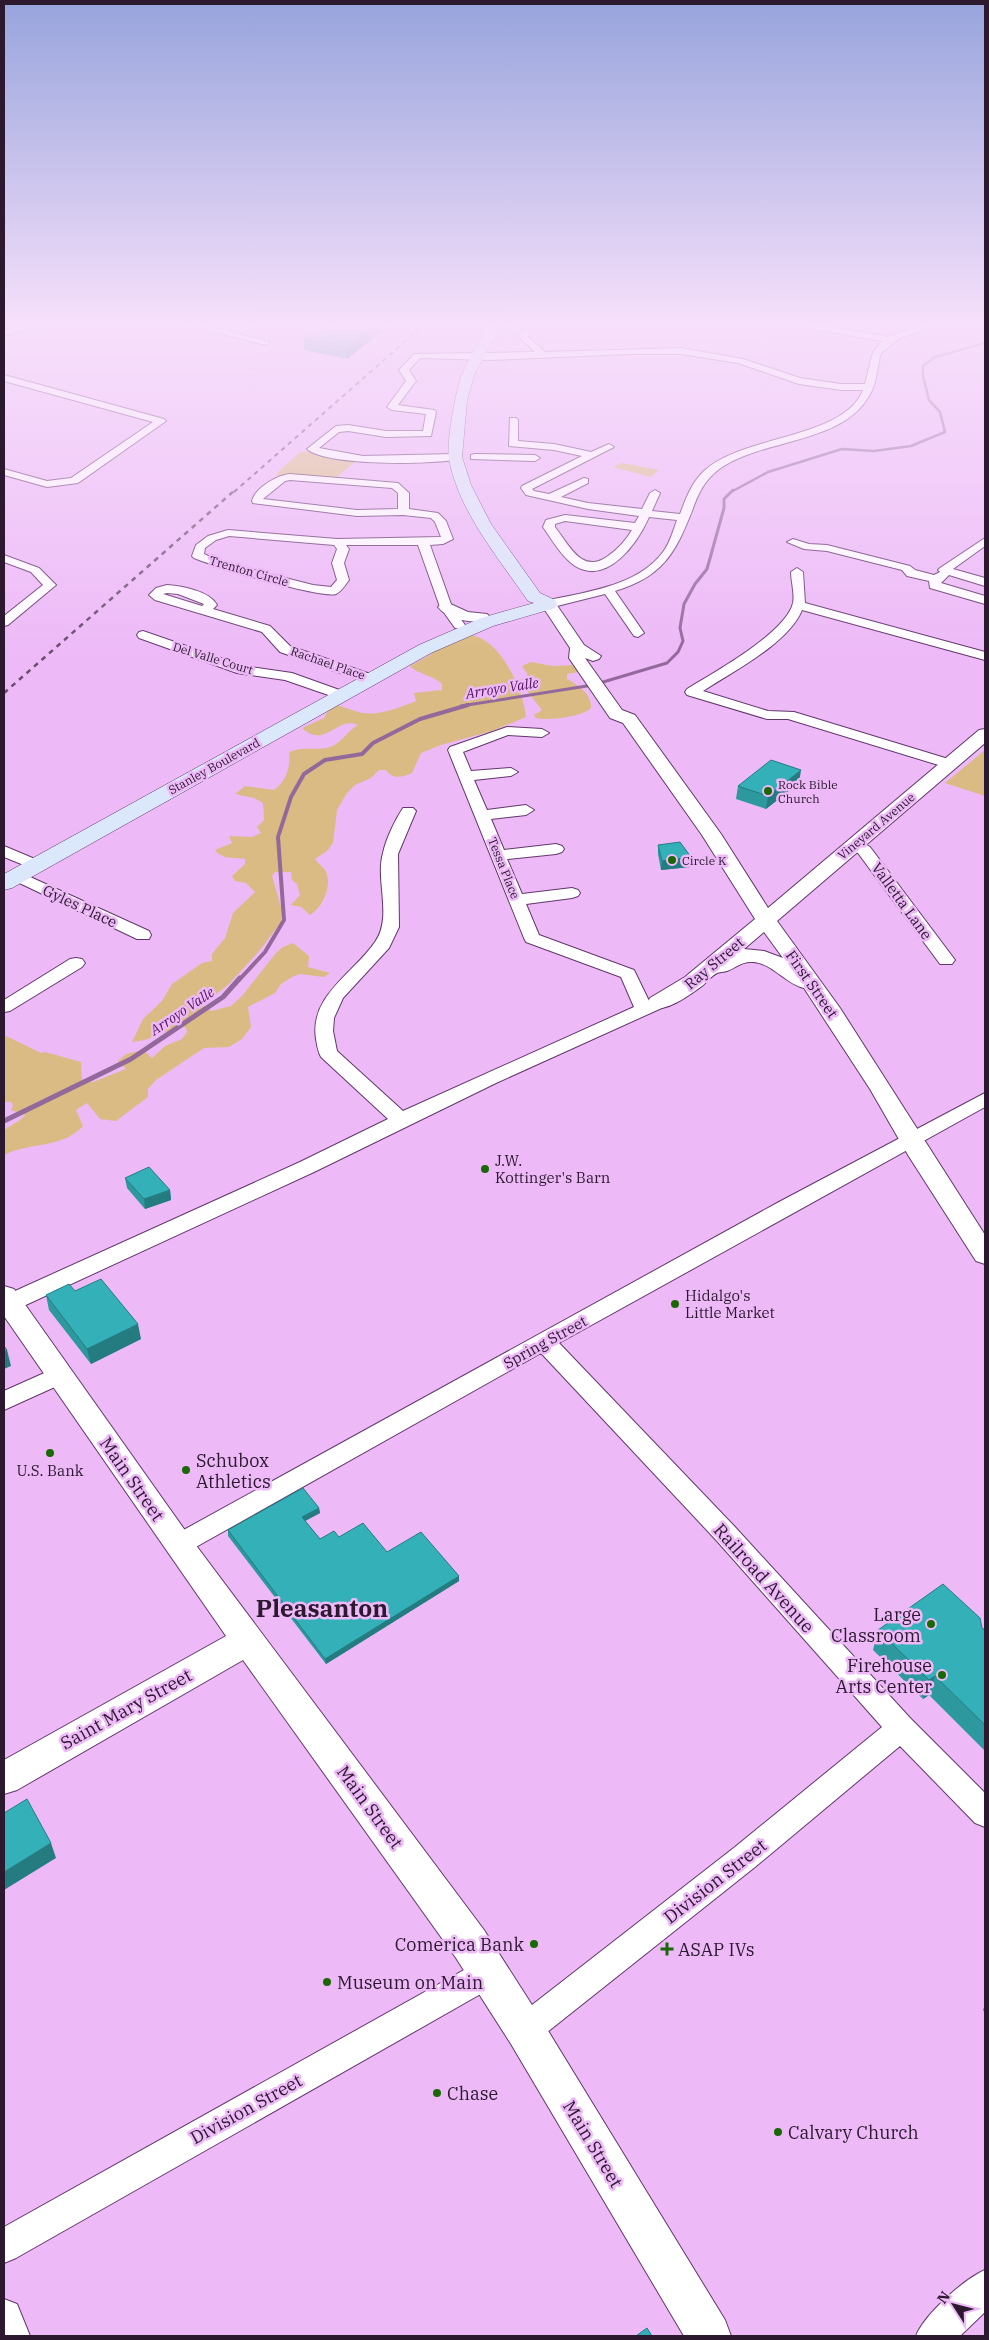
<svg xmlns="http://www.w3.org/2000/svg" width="989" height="2340" font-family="'IBM Plex Serif',serif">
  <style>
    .green { fill: #dbbb84 }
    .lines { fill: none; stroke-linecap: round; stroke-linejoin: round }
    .stream-far3 { stroke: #93699c; stroke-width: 2.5 }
    .stream-far2 { stroke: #93699c; stroke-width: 3 }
    .stream-far1 { stroke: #93699c; stroke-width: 4 }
    .stream { stroke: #93699c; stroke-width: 5 }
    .minor-casing { stroke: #62376b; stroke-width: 2 }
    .tertiary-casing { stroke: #62376b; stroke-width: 2 }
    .secondary-casing { stroke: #62376b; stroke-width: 1 }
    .minor { fill: #fff; fill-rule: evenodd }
    .tertiary { fill: #fff; fill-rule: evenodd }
    .secondary { fill: #dbe7fa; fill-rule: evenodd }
    .rail-far1 { stroke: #6a4d70; stroke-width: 2; stroke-dasharray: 4.5 4.5; stroke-linecap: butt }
    .rail { stroke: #6a4d70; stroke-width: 2.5; stroke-dasharray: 5 5; stroke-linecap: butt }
    .wall { fill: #2d989e }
    .shaded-wall { fill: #247c81 }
    .building { fill: #34b1b8; stroke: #247c81 }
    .poi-dot { fill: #196705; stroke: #edbaf7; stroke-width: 2 }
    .labels { text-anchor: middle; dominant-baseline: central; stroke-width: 5; stroke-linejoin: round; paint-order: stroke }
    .far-street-label { font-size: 12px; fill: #2c1930; stroke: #edbaf7 }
    .far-poi-label { font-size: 12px; fill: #2c1930; stroke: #edbaf7; text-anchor: start }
    .far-water-label { font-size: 14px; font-style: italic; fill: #53125f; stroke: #edbaf7 }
    .street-label { font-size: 15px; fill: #2c1930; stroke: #edbaf7 }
    .poi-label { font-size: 15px; fill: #2c1930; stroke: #edbaf7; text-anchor: start }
    .near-poi-label { font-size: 18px; fill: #2c1930; stroke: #edbaf7; text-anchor: start }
    .near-street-label { font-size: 18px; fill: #2c1930; stroke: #edbaf7 }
    .near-district-label { font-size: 24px; font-weight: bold; fill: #2c1930; stroke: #edbaf7 }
  </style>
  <rect width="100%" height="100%" fill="#edbaf7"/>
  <path class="green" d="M310,451L315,453L356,461L334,479L280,477L276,474L300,452Z
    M622,463L659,470L651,477L613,467Z
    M470,635C501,639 523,689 526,717L492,731L441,745L421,753L412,773C402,777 393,780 386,770H379L371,778L355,785L347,793L337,810L333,843L327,851L315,859C318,864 324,867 326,872C332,886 323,907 310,915L301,907L291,905L300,895L297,884L292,880L291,872H275L272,876L281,907V922L260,950L230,983L203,1005L211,1011L231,1006L242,996L276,953L283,947L293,943L309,956L308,967L330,973L324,977L300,974L292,977L281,984L275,993L248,1007L251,1027L242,1039L229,1047L204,1048L156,1080L148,1089V1097L116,1121L100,1119L87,1103L76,1110L83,1126C60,1150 31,1141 4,1155V1130L20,1120L25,1115L11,1110L13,1105L11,1102H4V1035L41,1053L45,1052L81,1062L82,1081L93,1082L126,1069L118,1061L126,1054L143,1050L152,1058L165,1046L182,1039L187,1032L186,1028L181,1026L145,1040L132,1042L143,1019L162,1001L172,984L202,963L212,961V954L225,938L233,913L255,892L246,883L235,881L232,876L245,864V859C234,857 222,860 215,850L232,843L229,836L252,837L261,833L257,827L264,820L263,803L254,798L235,794L245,786L274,790C286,782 291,766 289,752C302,746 317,751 330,747C342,743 347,731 358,725C335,715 327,750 302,728L324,718L331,705C341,705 348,709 358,712C377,717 398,708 416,701L414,693L442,690V684C433,675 417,674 410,666L430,655L446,643Z
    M531,662L553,666L577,665L584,671L567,674V679C578,685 592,694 591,708C582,717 548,721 536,718L534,715L542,710L519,681L528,675L522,666Z
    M985,750V796L945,783Z"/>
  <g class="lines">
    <path class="stream-far3" d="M731,492L768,472L842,449L874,451L911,446L945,432L940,412L929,400L923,376V366L935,357L985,343"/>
    <path class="stream-far2" d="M461,706L593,685L667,663L678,652L683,641L680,628L684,604L695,584L707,569L724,508V499L733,490"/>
    <path class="stream-far1" d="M239,980L265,952L284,920L278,837L291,797L304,774L325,760L362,754L373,743L420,719L468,705"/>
    <path class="stream" d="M4,1121L131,1059L223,997L240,978"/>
    <g class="minor-casing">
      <path id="minor" d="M32,323H45L4,336V331Z
        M180,323H195L270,342L266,345Z
        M527,323H535L527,336L545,352L681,348L743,359L800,378L841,384H865L873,352L882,341L797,326L793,323H810L888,337L919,326L943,323L900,338L881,353C877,367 877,384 869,396C841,445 761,438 718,470C704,481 698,494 692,511C675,554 662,577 615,591L644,633L638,637L634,636L605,594L549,608L543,604L545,601C584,592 637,587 663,552C670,543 673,531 677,520L649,517C638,542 608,586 575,566C562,557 552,540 543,527L546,520L565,515L635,523L639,516L588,509L526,495L521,488L522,486L582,456L554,450L509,446L510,418H516L518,420V441L554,444L591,452L609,444L614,447L532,489L534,491L549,494L584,478L588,479V483L561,497L588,503L642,509L650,493L655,490L660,493L652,511L680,514C686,499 691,483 704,471C742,435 844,439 863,390H841L799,384L738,363L681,354H629L491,360L420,358L409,370L416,381L398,405L434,410L436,412L431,436L386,437L348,431L339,432L319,448L363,456L455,454L459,455V459C433,465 325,466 307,449L336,426L348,425L386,431H423L426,414L392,410L387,407L406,381L399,370L414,354L535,352L518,336ZM565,521L632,530C626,540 618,549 608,556C582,575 569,545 555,527V524Z
        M4,375L164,419L166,421L78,483L47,487L4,475V469L47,481L71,478L153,422L4,381Z
        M475,454L535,455L540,458L535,461L471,459V455Z
        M290,474L398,483L409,493V509L438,513L446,521L453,539L443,544L430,545L452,607L465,625L463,628H455L440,607L418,545H346L349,549L344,563L349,580C346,584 341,592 336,594C321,599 213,566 194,558L192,556L196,545L208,536L228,530L337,539L441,537L435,522L431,518L403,515L357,516L253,503L252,501C255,488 277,475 290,474ZM290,480L392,488L398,493V509L357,510L263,499L285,481ZM229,536L334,545L337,549L332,563L337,580L331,587L313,585L219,561L204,554L205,548L216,540Z
        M985,538V546L953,569L985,578V586L949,575L941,583L985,596V604L930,588L929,581L907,576L902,570L827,551L804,549L787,542L793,539L809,544L827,545L910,566L915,570L934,575L940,572L938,570L940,568Z
        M4,555L39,568L56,585L8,625L4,626V616L43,585L31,572L4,562Z
        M797,568L803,572L805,603L985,652V660L802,610C789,643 732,672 703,691L768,711L794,712L955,761L957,764L955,767H945L788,719H767L687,695L685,692L687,689C713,673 786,633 793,603C795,593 791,582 791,572Z
        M167,585C181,586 210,591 217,605L213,609L270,626L290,646L376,676L378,679L376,682H366L280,652L262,632L155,600L149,595L156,588ZM167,593L178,594L204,604L202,606L163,594Z
        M143,631L244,666L292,673L345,692L347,695L340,699L285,680L237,673L139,638L137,635L139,632Z
        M507,727L542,729L549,733L542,737L508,735L463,752L471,771L511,768L518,772L511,776L474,780L487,810L526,805L534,810L526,815L491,819L504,850L556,844L562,846L564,849L562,852L556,854L507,859L522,894L572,888L578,890L580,893L578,896L572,898L526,904L539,935L634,970L649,1001L658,998L664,999L667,1003L664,1007L496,1083L314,1172L17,1309L9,1311L4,1309V1296L300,1162L388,1119L321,1057C318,1052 317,1045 316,1039C309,996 354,973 375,942C393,917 375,880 383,853C386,839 395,820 403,808H413L416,811L398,854L399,927L389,948L343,998L334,1018L333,1031L337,1051L403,1111L634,1007L621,977L526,942L524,938L448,750L450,747Z
        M856,839L870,847L952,956L955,960L952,964H940L858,853L848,844L851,841Z
        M4,846L42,862L44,865L42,868L36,870L4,857Z
        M17,871L149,931L151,935L149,939H137L11,879L9,876L11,873Z
        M76,958L82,959L85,963L82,967L10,1011L4,1012V1000L70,959Z
        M985,1093V1107L559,1343L735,1527L911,1719L985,1793V1827L975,1823L900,1746L755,1867L536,2041L525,2046L514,2041L509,2030L514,2019L735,1847L882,1727L717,1541L541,1353L187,1552L178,1555L169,1552L165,1545L169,1538L779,1202Z
        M60,1366L68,1369L71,1375L68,1381L4,1410V1391Z
        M489,1956L500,1961L505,1972L500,1983L16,2258L4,2263V2227Z
        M985,2270V2312L960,2336H916C924,2315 964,2279 985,2270Z
        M4,2299L17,2304L30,2336H4Z"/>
    </g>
    <g class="tertiary-casing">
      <path id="tertiary" d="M549,599L554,601L584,645L601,656L599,659L593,661L585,658L622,710L635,715L721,834L768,908L979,730L985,729V743L777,921L840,1008L985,1235V1264L976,1261L908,1155L870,1089L804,988C786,984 772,963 753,962C742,961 737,967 727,971C724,972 719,972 717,973C711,976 707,982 702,986C688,996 667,1012 650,1008L647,1003L650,998L685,977L755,919L702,835L623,723L610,718L569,658L570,648L541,604ZM764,932L783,958L764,951L744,949Z
        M446,602L468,612L487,614L490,617L487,620C473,624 448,620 438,607L441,604Z
        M4,1286L14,1289L189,1536L484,1930L539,2016L725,2320L731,2336H684L511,2044L456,1958L243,1660L17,1790L4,1794V1760L226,1636L4,1316Z"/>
    </g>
    <g class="secondary-casing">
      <path id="secondary" d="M490,323H502L474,375L467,401L462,457L471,485L491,524L540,593L555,600L557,604L555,608L493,626L431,653L12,888L4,890V874L419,645L481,618L534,603L528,601C498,557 459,512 449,459C446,444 456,391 461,377C468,358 481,340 490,323Z"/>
    </g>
    <use href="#minor" class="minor"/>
    <use href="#tertiary" class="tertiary"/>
    <use href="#secondary" class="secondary"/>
    <path class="rail-far1" d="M234,492L426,323"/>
    <path class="rail" d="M4,693L235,490"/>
  </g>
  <path class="wall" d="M346,323H392L347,359L304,350V338Z
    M799,783L766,809L736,799L738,786Z
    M658,845L690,867L661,870L658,854Z
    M125,1178L170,1190L171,1200L145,1209L127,1188Z
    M75,1291L141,1339L91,1364L49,1310L46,1295Z
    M319,1508L320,1513L305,1521L320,1539L339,1537L387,1552L459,1581L326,1664L228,1536V1530Z
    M982,1628L985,1630V1751L929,1695L923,1699L873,1650L878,1630Z
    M985,2005V2013L983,2010Z"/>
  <path class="shaded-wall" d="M376,323H392L347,359L346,347Z
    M801,770L799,783L766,809L768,796Z
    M691,857L690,867L661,870L662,861Z
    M170,1190L171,1200L145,1209L144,1199Z
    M138,1324L141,1339L91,1364L87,1349Z
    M7,1350L11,1366L4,1369V1352Z
    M319,1508L320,1513L303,1522L302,1517Z
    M459,1576V1581L326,1664L325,1659Z
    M935,1676L929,1695L923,1699L929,1680Z
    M51,1843L56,1858L4,1890V1872Z"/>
  <path class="building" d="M346,323H376L346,347L304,338Z
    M771,760L801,770L768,796L738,786Z
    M680,842L691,857L662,861L658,845Z
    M149,1167L170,1190L144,1199L125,1178Z
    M101,1279L138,1324L87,1349L46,1295L69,1284L75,1291Z
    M4,1346L7,1350L4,1352Z
    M303,1488L319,1508L302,1517L320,1539L334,1531L339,1537L363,1523L387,1552L421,1532L459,1576L325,1659L228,1530Z
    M943,1584L980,1618L982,1628L985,1630V1725L935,1676L929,1680L878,1630Z
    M27,1799L51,1843L4,1872V1813Z
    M647,2328L652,2336H636Z"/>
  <linearGradient id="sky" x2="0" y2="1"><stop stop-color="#97a4dc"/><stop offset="0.5" stop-color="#f7e0fb"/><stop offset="1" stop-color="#f7e0fb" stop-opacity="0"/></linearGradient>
  <rect width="989" height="651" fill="url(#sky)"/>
  <g class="poi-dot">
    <circle cx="768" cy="791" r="5"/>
    <circle cx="672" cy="860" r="5"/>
    <circle cx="485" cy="1169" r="5"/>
    <circle cx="675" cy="1304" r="5"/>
    <circle cx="50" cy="1453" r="5"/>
    <circle cx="186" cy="1470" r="5"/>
    <circle cx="931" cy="1624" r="5"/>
    <circle cx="942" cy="1675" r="5"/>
    <circle cx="534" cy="1944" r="5"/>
    <path d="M664.5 1941.5h5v5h5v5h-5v5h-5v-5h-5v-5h5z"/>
    <circle cx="327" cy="1982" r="5"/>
    <circle cx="437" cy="2093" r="5"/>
    <circle cx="778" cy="2132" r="5"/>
  </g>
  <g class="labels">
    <g class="far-street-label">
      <text transform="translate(249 571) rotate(16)">Trenton Circle</text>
      <text transform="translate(213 658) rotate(17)">Del Valle Court</text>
      <text transform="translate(328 663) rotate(19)">Rachael Place</text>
      <text transform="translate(214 766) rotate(-29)">Stanley Boulevard</text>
      <text transform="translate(876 826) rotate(-40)">Vineyard Avenue</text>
      <text transform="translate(504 868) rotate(68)">Tessa Place</text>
    </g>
    <g class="far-poi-label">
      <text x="778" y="784">Rock Bible<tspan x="778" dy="14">Church</tspan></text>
      <text x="682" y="860">Circle K</text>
    </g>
    <g class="far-water-label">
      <text transform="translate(502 688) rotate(-9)">Arroyo Valle</text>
      <text transform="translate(182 1011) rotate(-34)">Arroyo Valle</text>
    </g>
    <g class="street-label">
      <text transform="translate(902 901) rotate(54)">Valletta Lane</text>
      <text transform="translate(80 906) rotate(25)">Gyles Place</text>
      <text transform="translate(714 963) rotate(-40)">Ray Street</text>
      <text transform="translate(812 984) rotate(55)">First Street</text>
      <text transform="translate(545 1342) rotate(-29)">Spring Street</text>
    </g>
    <g class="poi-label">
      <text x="495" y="1160">J.W.<tspan x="495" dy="17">Kottinger's Barn</tspan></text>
      <text x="685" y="1295">Hidalgo's<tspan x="685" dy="17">Little Market</tspan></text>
      <text x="50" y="1470" text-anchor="middle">U.S. Bank</text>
    </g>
    <g class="near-poi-label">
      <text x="196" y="1460">Schubox<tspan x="196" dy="21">Athletics</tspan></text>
      <text x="921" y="1614" text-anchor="end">Large<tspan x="921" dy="21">Classroom</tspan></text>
      <text x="932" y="1665" text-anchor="end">Firehouse<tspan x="932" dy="21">Arts Center</tspan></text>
      <text x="524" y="1944" text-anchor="end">Comerica Bank</text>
      <text x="678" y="1949">ASAP IVs</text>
      <text x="337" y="1982">Museum on Main</text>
      <text x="447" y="2093">Chase</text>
      <text x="788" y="2132">Calvary Church</text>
    </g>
    <g class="near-street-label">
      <text transform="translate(132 1479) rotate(55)">Main Street</text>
      <text transform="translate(764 1578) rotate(48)">Railroad Avenue</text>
      <text transform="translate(126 1709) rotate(-29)">Saint Mary Street</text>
      <text transform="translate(370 1807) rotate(54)">Main Street</text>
      <text transform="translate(715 1881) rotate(-38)">Division Street</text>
      <text transform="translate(246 2109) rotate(-29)">Division Street</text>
      <text transform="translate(593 2144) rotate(59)">Main Street</text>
    </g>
    <g class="near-district-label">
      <text x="322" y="1608">Pleasanton</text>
    </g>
  </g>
  <rect width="989" height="2340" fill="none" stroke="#2c1930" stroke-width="10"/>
  <g transform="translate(954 2305) rotate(306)" stroke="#edbaf7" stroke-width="4" paint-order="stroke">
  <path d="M0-4L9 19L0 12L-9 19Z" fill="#2c1930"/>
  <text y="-8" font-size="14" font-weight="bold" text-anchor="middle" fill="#2c1930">N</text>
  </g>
</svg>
